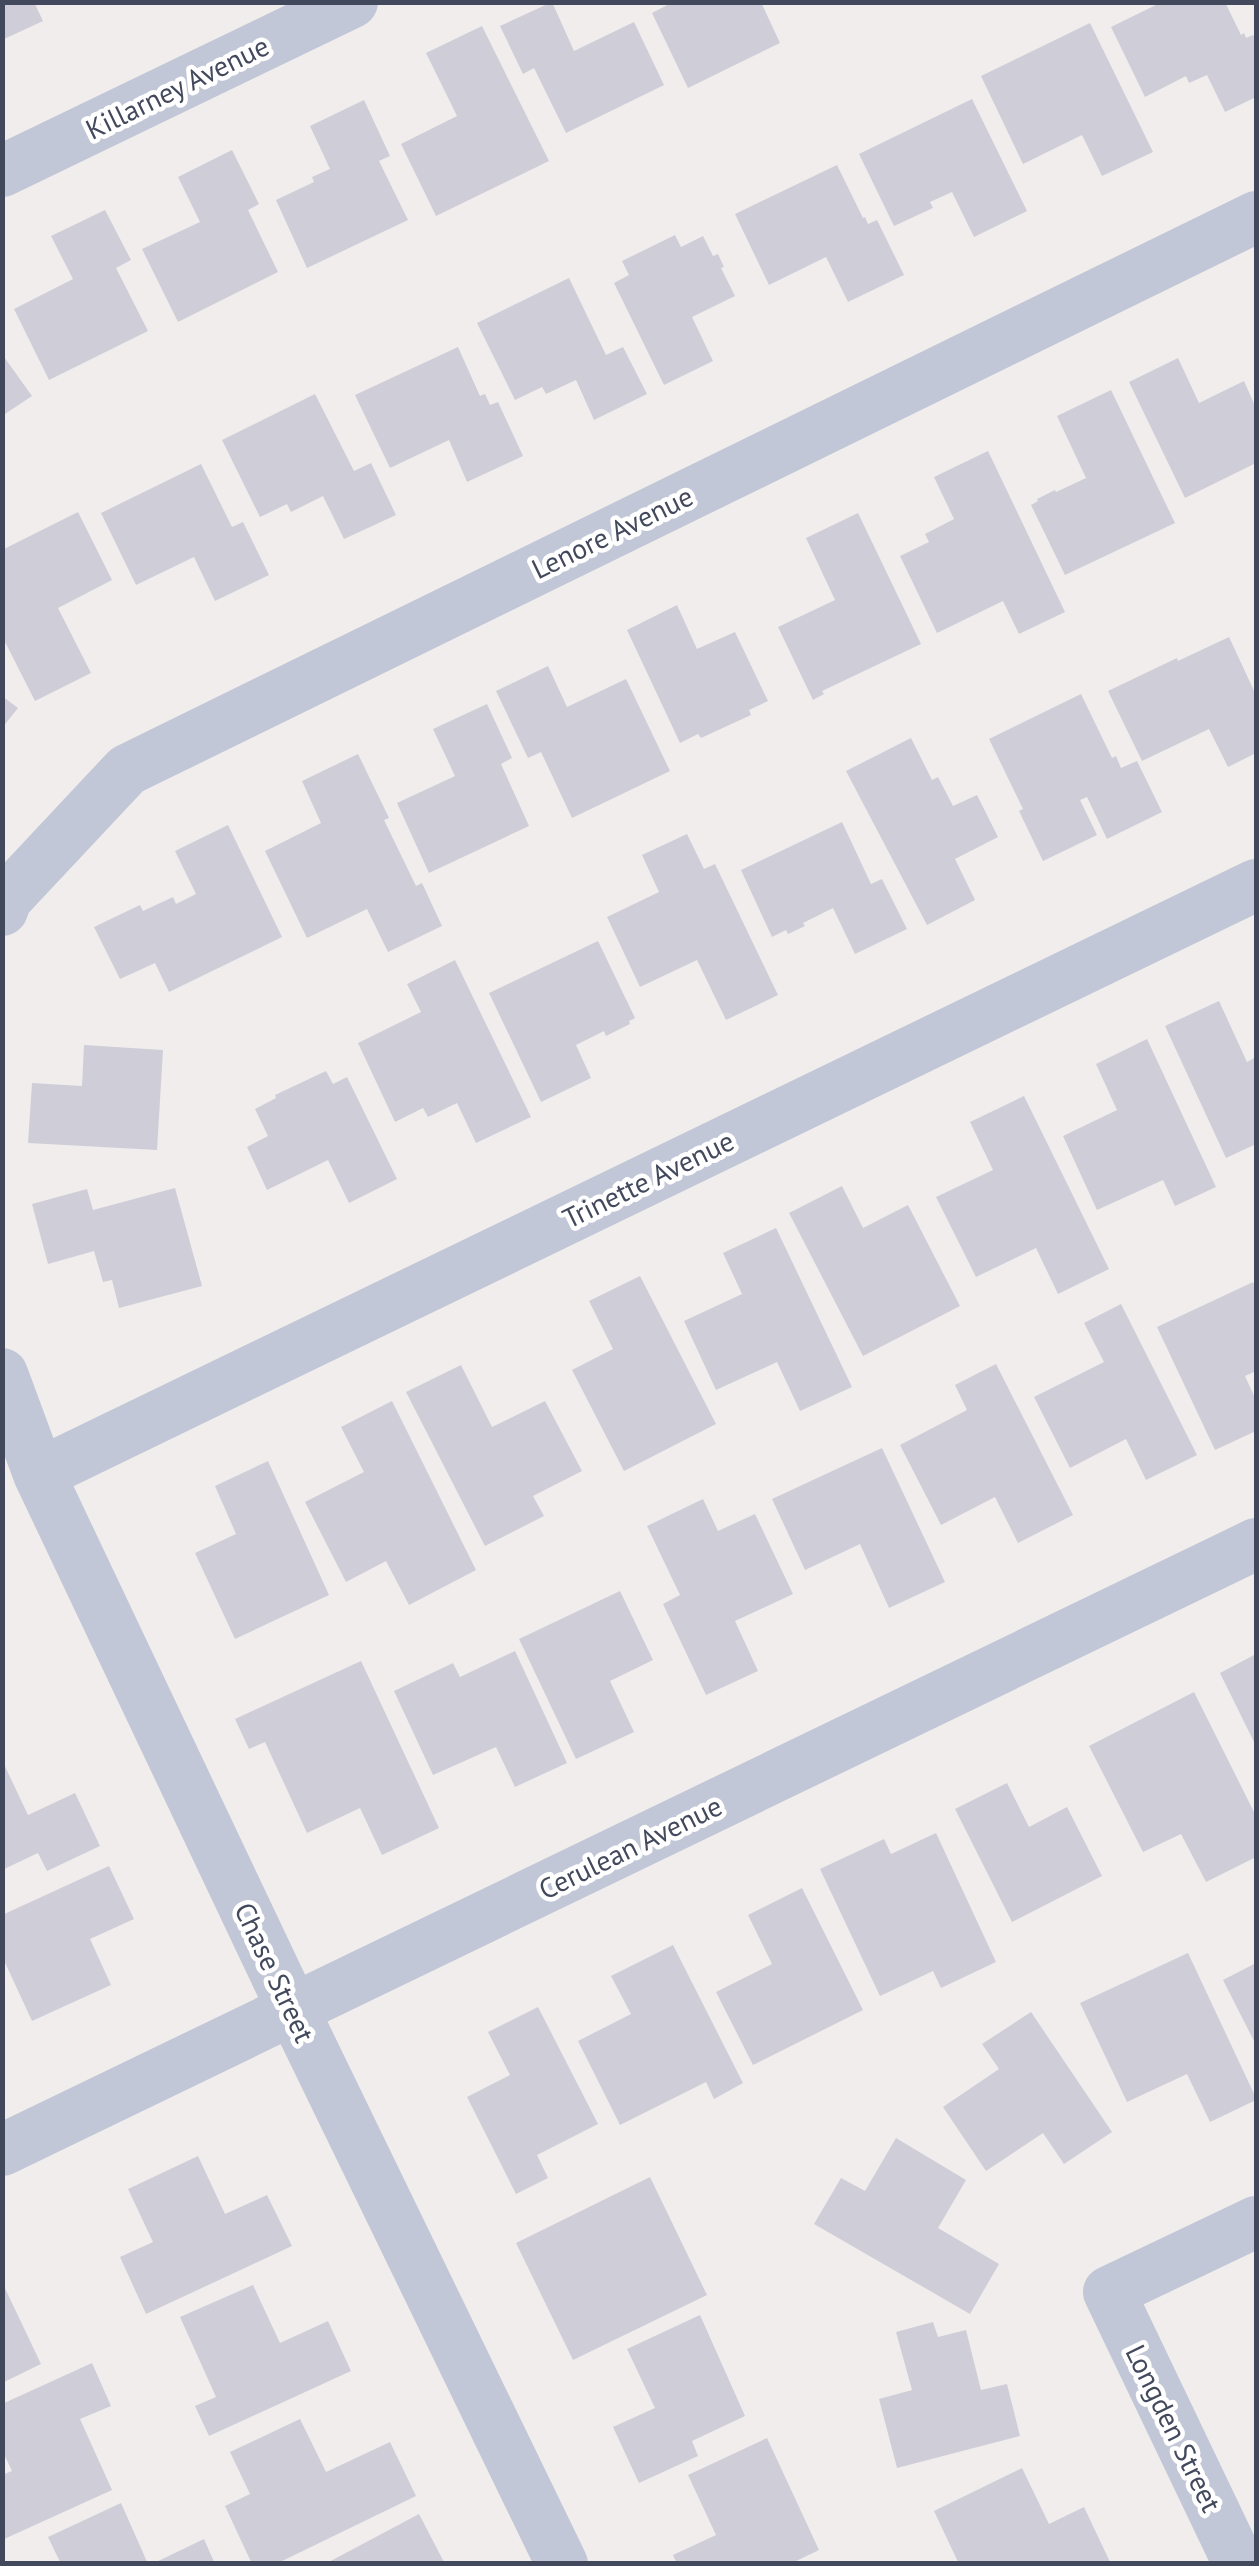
<svg xmlns="http://www.w3.org/2000/svg" width="1259" height="2566" font-family="'PT Sans',sans-serif">
  <style>
    .building { fill: #cfced8 }
    .lines { fill: none; stroke-linecap: round; stroke-linejoin: round }
    .minor { stroke: #c1c7d6; stroke-width: 52 }
    .labels { text-anchor: middle; dominant-baseline: central; stroke-width: 9; stroke-linejoin: round; paint-order: stroke }
    .street-label { font-size: 28px; fill: #43495c; stroke: #fff }
  </style>
  <rect width="100%" height="100%" fill="#f0edec"/>
  <path class="building" d="M2,2H34L43,21L2,40Z
    M552,2L574,51L634,22L664,85L566,133L534,68L523,74L500,26Z
    M673,2H761L780,43L688,88L652,13Z
    M1162,2H1225L1241,35L1244,33L1246,38L1253,35L1256,41V97L1225,112L1207,75L1189,83L1186,76L1145,97L1111,27Z
    M1090,23L1153,152L1102,176L1082,135L1023,164L981,76Z
    M482,26L549,161L436,216L401,144L457,116L426,53Z
    M972,99L1027,211L974,237L952,192L930,202L933,208L894,226L859,154Z
    M364,100L390,156L379,161L408,220L307,268L276,200L314,182L312,177L330,169L310,126Z
    M232,150L259,204L248,210L278,272L178,322L142,249L200,222L178,177Z
    M837,165L863,218L865,217L868,224L877,220L904,275L848,302L826,257L769,285L735,214Z
    M105,210L131,260L116,268L148,331L49,380L14,309L73,279L51,236Z
    M675,235L681,247L703,236L713,256L718,254L724,267L721,268L735,296L692,317L713,361L664,385L614,283L629,275L622,261Z
    M569,278L606,355L623,347L647,394L594,420L576,380L546,394L542,387L515,400L477,323Z
    M458,347L480,396L485,394L490,405L498,402L523,456L467,482L449,440L390,468L355,395Z
    M2,354L32,396L2,416Z
    M1178,358L1199,403L1244,381L1256,408V463L1185,498L1129,382Z
    M1111,390L1175,523L1065,575L1031,505L1038,501L1037,499L1055,490L1056,492L1086,478L1057,416Z
    M315,394L354,471L371,463L396,515L344,539L323,496L291,512L287,504L260,517L222,440Z
    M988,451L1065,612L1019,634L1003,601L937,633L900,556L929,542L925,534L954,519L934,477Z
    M201,464L232,527L243,522L269,575L215,601L194,557L136,585L101,513Z
    M78,512L112,580L58,608L91,673L35,701L2,636V550Z
    M858,513L921,644L822,691L824,694L813,700L778,627L835,600L806,538Z
    M677,605L697,649L735,632L768,701L749,710L751,715L701,738L698,734L680,743L627,630Z
    M1229,637L1256,695V753L1228,767L1209,729L1142,761L1108,691L1177,658L1178,661Z
    M548,666L567,707L626,679L670,771L572,818L541,752L528,758L496,691Z
    M1081,694L1112,758L1116,756L1121,768L1137,761L1162,812L1107,839L1087,797L1080,800L1097,835L1043,861L1019,811L1023,809L989,739Z
    M2,696L18,708L2,728Z
    M487,704L512,758L501,764L529,826L429,873L397,803L455,776L433,729Z
    M911,738L932,780L938,777L953,806L977,795L998,837L955,859L975,900L927,925L846,771Z
    M358,754L389,818L384,820L416,886L422,883L442,926L388,952L367,909L307,938L265,851L321,823L302,781Z
    M842,822L871,884L882,879L907,929L855,954L833,908L803,923L805,926L788,934L786,930L772,937L741,870Z
    M228,825L282,937L169,992L155,963L120,979L94,927L140,905L143,911L173,897L176,904L196,894L175,851Z
    M687,834L704,869L715,864L778,995L726,1020L697,960L640,987L607,917L659,892L642,855Z
    M598,941L635,1018L629,1021L630,1024L606,1036L604,1031L576,1045L591,1078L541,1102L489,993Z
    M455,960L531,1117L476,1143L457,1103L428,1117L423,1108L395,1122L358,1043L421,1012L407,984Z
    M1219,1001L1247,1062L1256,1057V1144L1226,1158L1165,1026Z
    M1147,1039L1216,1187L1175,1206L1163,1180L1097,1210L1063,1136L1117,1110L1096,1064Z
    M84,1045L163,1050L157,1150L28,1143L32,1083L82,1086Z
    M326,1071L333,1084L347,1077L397,1179L349,1203L328,1160L267,1190L247,1147L268,1136L255,1109L276,1098L275,1095Z
    M1024,1096L1109,1269L1058,1294L1036,1248L976,1277L936,1197L993,1170L970,1122Z
    M842,1186L863,1228L908,1205L960,1306L863,1356L789,1213Z
    M175,1188L202,1286L119,1308L112,1280L103,1282L94,1251L48,1264L32,1204L87,1189L93,1210Z
    M776,1228L852,1387L800,1411L777,1362L716,1390L684,1321L742,1294L723,1253Z
    M640,1276L716,1424L624,1471L572,1370L613,1349L589,1301Z
    M1253,1282L1256,1289V1371L1245,1376L1256,1400V1431L1215,1450L1157,1327Z
    M1121,1304L1197,1455L1146,1480L1126,1439L1070,1468L1034,1397L1104,1362L1084,1323Z
    M996,1364L1073,1515L1018,1543L995,1497L941,1525L900,1445L967,1410L955,1385Z
    M461,1365L492,1427L545,1401L582,1471L533,1496L544,1516L485,1546L406,1392Z
    M392,1401L476,1570L409,1605L386,1561L346,1582L305,1502L364,1472L341,1427Z
    M882,1448L945,1582L889,1608L860,1544L805,1570L772,1499Z
    M268,1461L329,1595L235,1639L195,1553L236,1534L215,1486Z
    M703,1499L718,1531L755,1514L793,1594L735,1621L758,1671L706,1695L663,1604L680,1595L647,1526Z
    M620,1591L653,1660L610,1681L634,1732L576,1759L519,1639Z
    M515,1651L567,1763L515,1787L496,1747L433,1775L394,1691L453,1663L460,1677Z
    M1256,1654V1746L1220,1673Z
    M361,1661L439,1828L382,1855L360,1808L307,1833L265,1742L249,1749L235,1719Z
    M1194,1692L1256,1816V1857L1206,1882L1181,1834L1143,1852L1089,1746Z
    M2,1760L28,1815L75,1793L100,1846L47,1871L38,1853L2,1870Z
    M1007,1783L1029,1827L1067,1807L1102,1876L1012,1922L955,1809Z
    M936,1833L996,1962L941,1988L933,1971L880,1996L820,1869L884,1839L891,1854Z
    M109,1866L134,1919L90,1939L111,1985L32,2021L2,1956V1915Z
    M802,1888L863,2010L753,2065L716,1992L772,1964L748,1915Z
    M673,1945L743,2083L714,2099L706,2082L620,2125L578,2041L631,2014L611,1976Z
    M1188,1953L1256,2098V2100L1210,2122L1187,2074L1127,2102L1080,2003Z
    M1256,1963V2045L1223,1980Z
    M538,2007L598,2124L537,2155L548,2178L516,2194L467,2097L510,2075L488,2032Z
    M1031,2012L1112,2132L1064,2164L1043,2133L986,2171L943,2107L999,2069L982,2044Z
    M896,2138L966,2180L938,2228L999,2264L970,2314L814,2224L841,2178L865,2191Z
    M198,2156L225,2214L267,2195L292,2246L146,2314L120,2257L153,2242L128,2189Z
    M650,2177L707,2295L573,2360L516,2243Z
    M2,2282L41,2364L2,2383Z
    M253,2285L280,2343L328,2321L351,2371L209,2436L195,2406L216,2397L180,2317Z
    M700,2315L745,2416L692,2441L698,2456L639,2483L613,2427L655,2408L627,2349Z
    M933,2322L938,2337L966,2330L981,2390L1007,2384L1020,2436L897,2468L879,2399L912,2390L896,2332Z
    M92,2363L111,2406L80,2419L112,2490L2,2540V2475L12,2471L2,2450V2404Z
    M300,2419L326,2472L390,2442L416,2496L276,2564H252L225,2506L250,2494L230,2452Z
    M767,2438L819,2550L790,2564H677L673,2555L716,2535L688,2475Z
    M1022,2468L1049,2524L1084,2507L1111,2564H959L934,2511Z
    M121,2503L148,2564H61L48,2537Z
    M419,2514L445,2564H325Z
    M204,2539L215,2564H152Z"/>
  <g class="lines">
    <path class="minor" d="M2,171L352,2
      M2,910L6,899L127,770L1256,217
      M2,1374L39,1474L293,2010L562,2564
      M39,1474L1256,885
      M2,2150L1256,1544
      M1239,2564L1109,2292L1256,2222"/>
  </g>
  <g class="labels">
    <g class="street-label">
      <text transform="translate(177 87) rotate(-26)">Killarney Avenue</text>
      <text transform="translate(612 532) rotate(-26)">Lenore Avenue</text>
      <text transform="translate(648 1179) rotate(-26)">Trinette Avenue</text>
      <text transform="translate(630 1847) rotate(-26)">Cerulean Avenue</text>
      <text transform="translate(275 1972) rotate(65)">Chase Street</text>
      <text transform="translate(1174 2428) rotate(64)">Longden Street</text>
    </g>
  </g>
  <rect width="1259" height="2566" fill="none" stroke="#43495c" stroke-width="10"/>
</svg>
